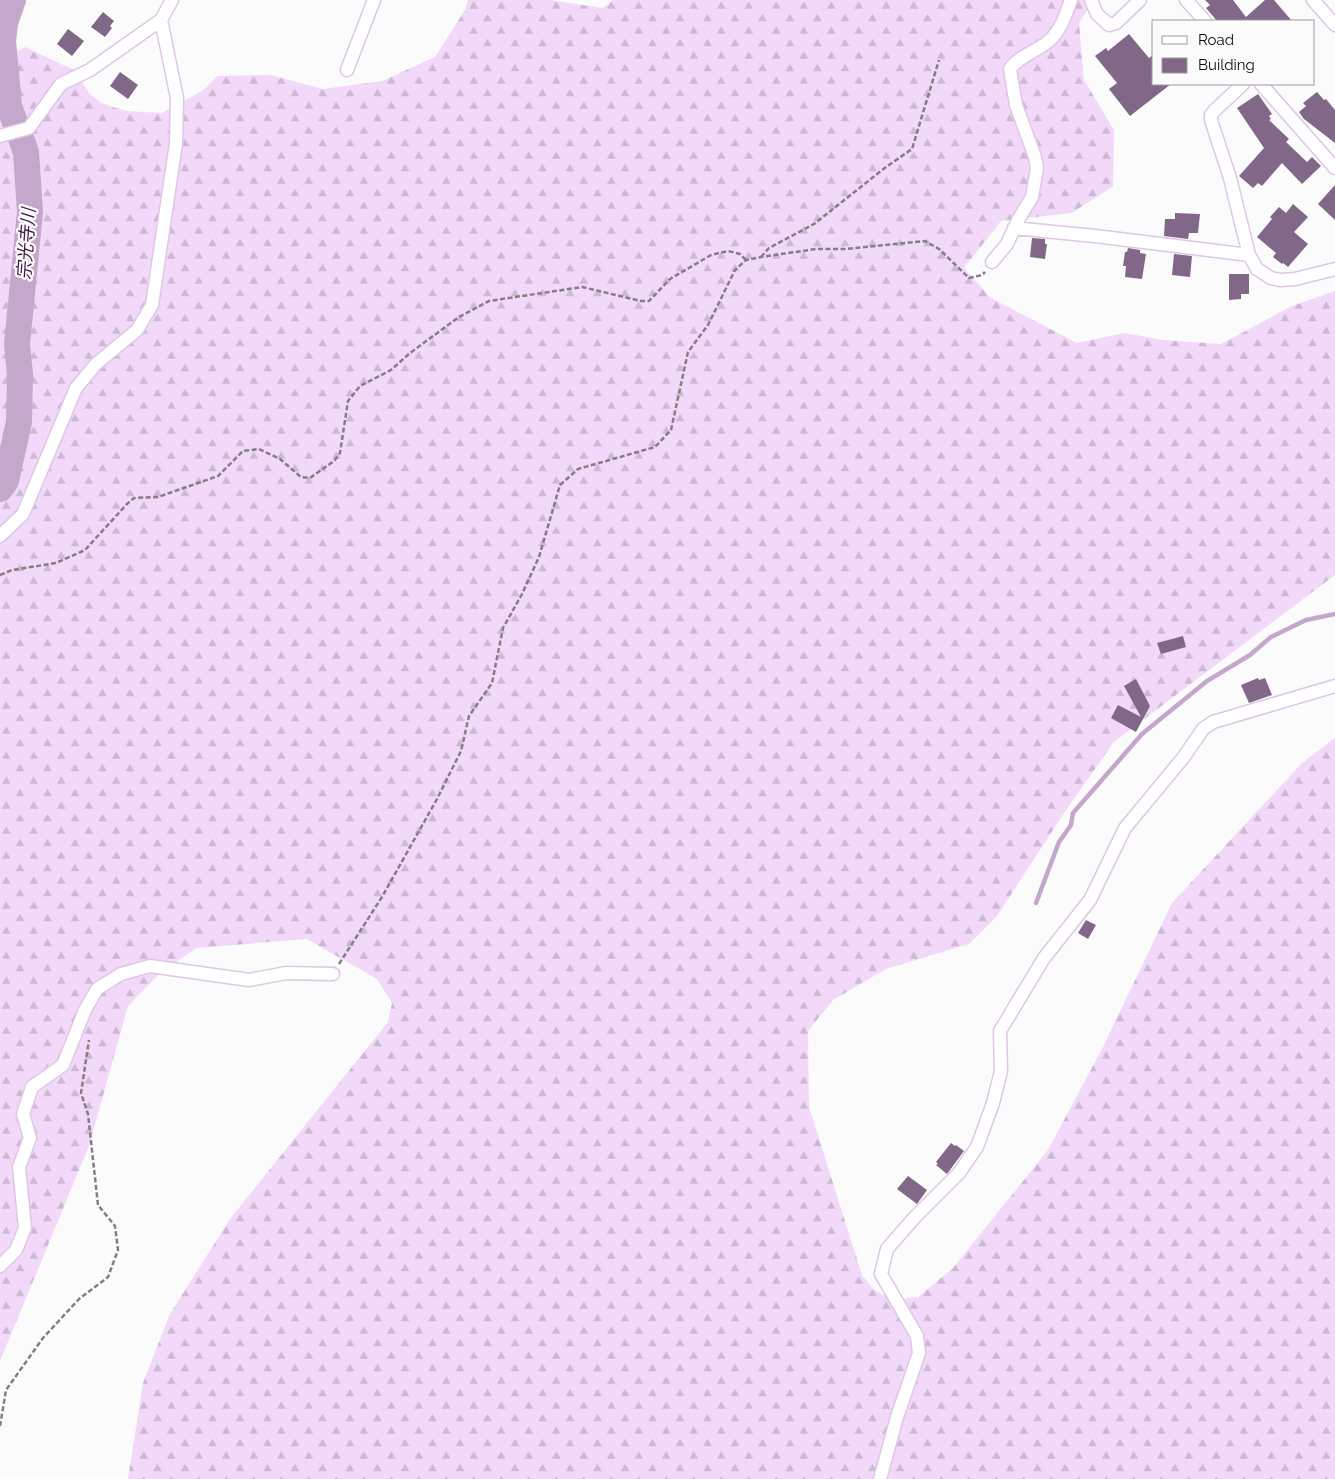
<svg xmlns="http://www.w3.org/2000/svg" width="1335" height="1479" font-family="Raleway,'Noto Sans JP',sans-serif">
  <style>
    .forest { fill: url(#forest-firs) }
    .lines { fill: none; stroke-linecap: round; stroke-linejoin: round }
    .stream { stroke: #c4a8cb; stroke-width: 4.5 }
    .river { stroke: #c4a8cb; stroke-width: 26 }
    .building { fill: #816788 }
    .street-casing { stroke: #dec7e4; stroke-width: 15 }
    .path { stroke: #827e83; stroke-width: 2.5; stroke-dasharray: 5 2.5; stroke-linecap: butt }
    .street { stroke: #fff; stroke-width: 12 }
    .labels { text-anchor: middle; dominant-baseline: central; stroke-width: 4.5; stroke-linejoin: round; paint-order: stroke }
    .water-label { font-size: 18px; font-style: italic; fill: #3f1b48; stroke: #fbfbfb }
  </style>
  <defs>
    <pattern id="forest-firs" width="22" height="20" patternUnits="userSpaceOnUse" patternTransform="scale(1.25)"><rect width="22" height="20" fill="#f2d9f9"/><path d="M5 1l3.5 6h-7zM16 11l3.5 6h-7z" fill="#ceb9d5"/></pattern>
  </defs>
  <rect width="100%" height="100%" fill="#fbfbfb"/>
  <path class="forest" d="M468,0H549L603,8L613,0H1094L1079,23L1084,80L1114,130L1113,186L1072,213L1001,221L964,268L991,298L1077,343L1124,333L1163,340L1221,344L1292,306L1335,291V575L1114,742L1068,807L997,916L969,944L886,969L833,1000L808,1031L809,1107L862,1275L873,1289L893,1300L918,1297L953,1268L1048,1150L1103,1047L1172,903L1302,763L1335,738V1479H128L143,1383L170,1314L230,1219L388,1022L392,1003L377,979L307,939L197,948L162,971L128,1006L89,1146L0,1361V61L25,47L74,70L90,94L101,103L126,111L162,113L202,91L218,76L271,75L323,89L382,81L435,57L465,10Z"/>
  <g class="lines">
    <path class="stream" d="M1036,903L1059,842L1071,825L1073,813L1142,734L1207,681L1250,655L1271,637L1306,620L1335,614"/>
    <path class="river" d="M0,489L6,481L19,422L20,375L17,344L30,212L26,152L9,106L3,41L5,23L13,0"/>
  </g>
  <path class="building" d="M1205,0H1233L1246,17L1265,0H1274L1292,21H1217L1206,8L1210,5Z
    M103,12L114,21L110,26L112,28L105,37L91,27Z
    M68,29L84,41L72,56L57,44Z
    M1129,34L1149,58L1154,54V84H1171L1130,116L1109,89L1117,83L1095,56L1106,48L1108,51Z
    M120,72L138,85L128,99L110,86Z
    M1317,92L1324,100L1326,99L1335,110V143L1304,119L1299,112L1306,106L1303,103Z
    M1258,94L1272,114L1269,116L1271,119L1269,120L1289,139L1286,142L1307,162L1312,157L1321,166L1302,184L1282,163L1262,186L1258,183L1253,188L1239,176L1264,148L1237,108Z
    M1335,185V220L1318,204Z
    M1293,204L1308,217L1294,232L1308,244L1288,267L1283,263L1282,264L1273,257L1276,253L1257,237L1272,219L1270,217L1279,207L1286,213Z
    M1175,213L1200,214L1198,233H1189L1188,239L1164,236L1165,219H1175Z
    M1032,238L1045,239V244H1047L1045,259L1030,257Z
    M1128,248L1140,250V253L1146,254L1142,279L1125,277L1126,266H1123L1125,252H1127Z
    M1174,254L1192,256L1190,277L1172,275Z
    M1229,274H1249V294H1241V299L1229,300Z
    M1183,636L1186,647L1161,654L1157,643Z
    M1258,678L1259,680L1265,678L1272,695L1249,703L1241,685Z
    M1136,679L1150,706L1136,732L1111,718L1118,705L1141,717L1124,686Z
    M1086,920L1096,925L1088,939L1078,933Z
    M951,1143L955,1146L956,1145L964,1151L947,1174L936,1165L938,1164L936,1162Z
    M908,1176L927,1190L917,1204L897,1189Z"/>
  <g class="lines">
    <g class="street-casing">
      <path id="street" d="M1091,0L1097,14L1109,25L1116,23L1140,0
        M1186,0L1205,21
        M1313,0L1335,25
        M347,70L374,0
        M1243,84L1214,111L1211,115V120L1230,178L1249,255L1257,269L1271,278L1280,280L1295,279L1335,269
        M1261,84L1335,168
        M0,136L29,128L61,84L90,70L161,20L172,0
        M1014,228L1095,236L1249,255
        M992,262L1007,244L1018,220L1032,197L1037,168L1035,157L1016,105L1010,69C1018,57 1034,52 1045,44C1060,34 1065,16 1071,0
        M0,536L23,514L76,388L96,364L137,330L152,305L176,143L177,98L161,20
        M0,1266L16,1250L25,1228L19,1167L30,1138L23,1114L32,1087L63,1065L85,1010L97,989L121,974L150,966L249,980L286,973L333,974
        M880,1479L897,1417L919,1353L917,1336L881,1274L887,1249L915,1217L959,1173L977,1147L993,1103L1001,1071L1000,1031L1044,958L1090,900L1125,828L1183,758L1203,729L1213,722L1335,686"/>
    </g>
    <path class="path" d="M761,257L769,248L814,224L886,167L912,149L939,60
      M0,575L12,570L56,563L85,550L127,504L134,498L158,497L218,476L243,451L259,449L280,459L301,477L310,478L334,461L340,453L348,401L360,386L391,370L410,353L459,317L489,301L582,287L641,301H649L670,279L711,255L728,251L740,254L746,260
      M339,964L382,897L437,799L461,751L469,716L492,683L503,628L522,594L539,557L560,485L578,469L655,447L671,430L688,352L708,325L735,270L746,260L761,257L816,249H845L925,241L939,249L969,278L982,275L985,272
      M0,1426L6,1390L43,1338L79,1299L108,1277L118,1250L115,1226L98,1205L88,1114L81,1093L89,1040"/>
    <use href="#street" class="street"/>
  </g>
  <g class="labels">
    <g class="water-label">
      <text transform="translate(26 244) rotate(-86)">宗光寺川</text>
    </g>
  </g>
  <rect x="1152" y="20" width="162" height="65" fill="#fbfbfb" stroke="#9e9b9f"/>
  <rect x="1162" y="36" width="25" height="8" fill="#ffffff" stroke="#9e9b9f"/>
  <text x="1198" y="45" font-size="15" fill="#120a14">Road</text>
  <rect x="1162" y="58" width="25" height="15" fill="#816788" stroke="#9e9b9f"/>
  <text x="1198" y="70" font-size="15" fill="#120a14">Building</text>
</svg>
